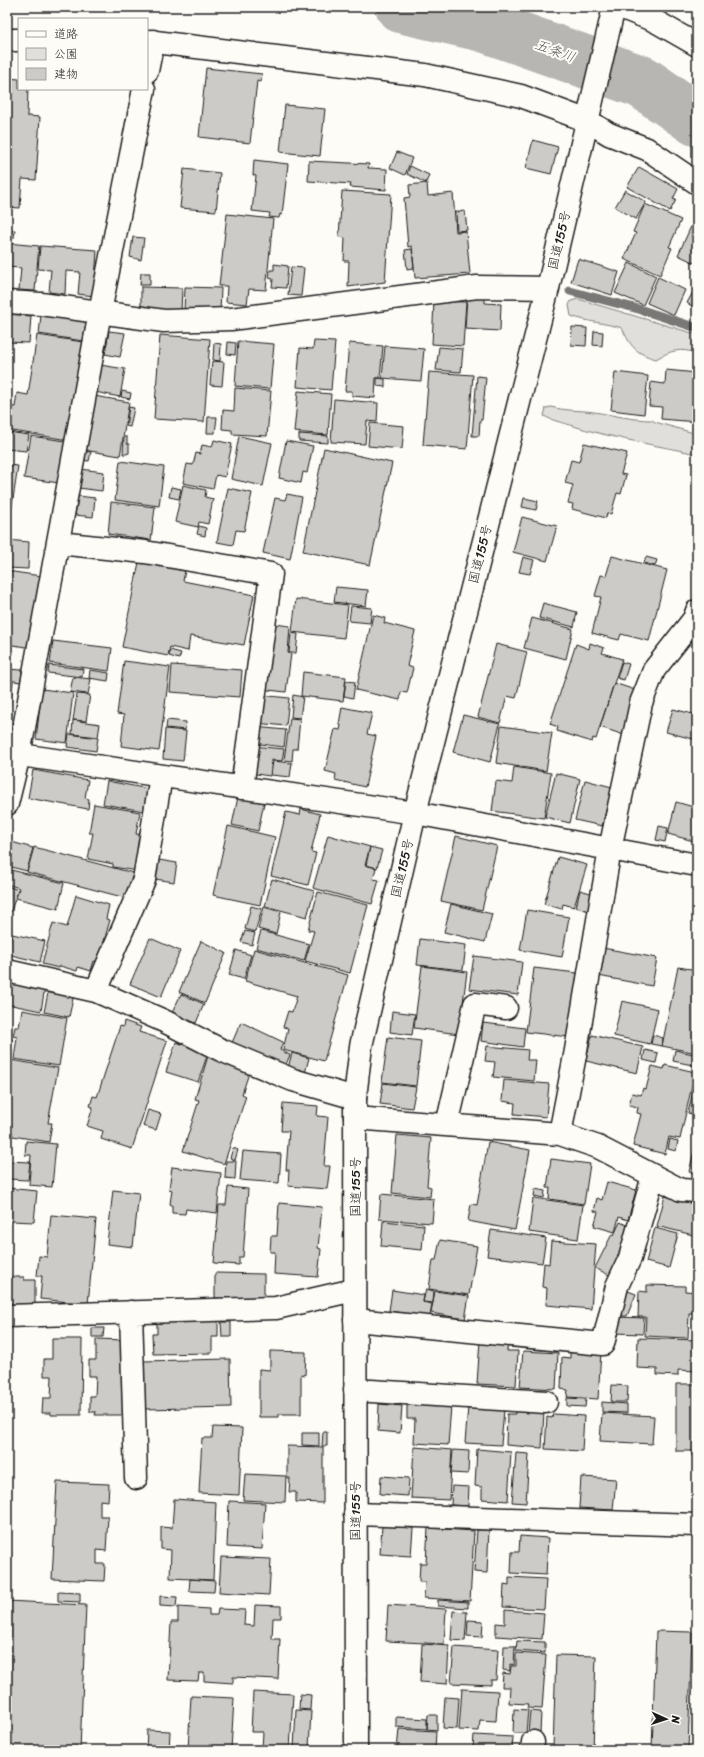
<svg xmlns="http://www.w3.org/2000/svg" width="704" height="1757" font-family="Sriracha,'Klee One',sans-serif">
  <style>
    .green { fill: #e0dfdb; stroke: #7e7e7c }
    .lines { fill: none; stroke-linecap: round; stroke-linejoin: round }
    .stream { stroke: #797876; stroke-width: 9 }
    .river { stroke: #b7b6b2; stroke-width: 53 }
    .building { fill: #cccbc8; stroke: #1c1c1c }
    .minor-casing { stroke: #1c1c1c; stroke-width: 25 }
    .highway-casing { stroke: #1c1c1c; stroke-width: 25 }
    .minor { stroke: #fdfcf7; stroke-width: 22 }
    .highway { stroke: #fdfcf7; stroke-width: 22 }
    .labels { text-anchor: middle; dominant-baseline: central; stroke-width: 4; stroke-linejoin: round; paint-order: stroke }
    .street-label { font-size: 13px; fill: #1c1c1c; stroke: #fdfcf7 }
    .water-label { font-size: 14px; font-style: italic; fill: #5a5a58; stroke: #fdfcf7 }
  </style>
  <rect width="100%" height="100%" fill="#fdfcf7"/>
  <filter id="ink" filterUnits="userSpaceOnUse"><feTurbulence type="fractalNoise" baseFrequency=".025" numOctaves="2"/><feDisplacementMap in="SourceGraphic" scale="8" xChannelSelector="R" yChannelSelector="G"/><feConvolveMatrix kernelMatrix="1 2 1 2 8 2 1 2 1" color-interpolation-filters="sRGB"/></filter>
  <g filter="url(#ink)">
    <path class="green" d="M578,299L692,333L697,335V353C679,348 672,350 656,359C635,353 631,347 622,328C605,323 588,322 571,316L569,305L571,301Z
      M551,407C565,411 580,410 594,412C614,415 632,420 652,420L655,422L697,434V454C655,445 611,438 570,425C561,422 553,421 544,416L546,408Z"/>
    <g class="lines">
      <path class="stream" d="M570,291L642,310L697,328"/>
      <path class="river" d="M402,7L485,26L642,82L697,120"/>
    </g>
    <path class="building" d="M206,68L262,74L261,82L257,81L250,143L199,137Z
      M7,78L19,79V89H28L27,116L40,117L36,180L22,179L20,208L7,207Z
      M285,105L325,109L320,156L280,152Z
      M533,140L558,147L551,174L526,168Z
      M397,152L412,158L405,175L390,168Z
      M254,160L288,164L282,215L280,214L279,218L269,217L270,213L252,211L256,176L253,175Z
      M309,161L369,164L368,168L387,169L386,190L350,187L351,184L308,181Z
      M410,166L429,175L426,183L407,174Z
      M639,167L678,189L673,199L676,200L670,211L627,187Z
      M184,169L220,173L216,211L180,208Z
      M427,183L428,196L453,193L456,232L466,231L470,274L415,278L412,246L408,247L404,198L410,197L409,185Z
      M625,190L646,202L636,219L615,207Z
      M342,191L391,194L385,282L348,287L349,261H344L345,238L339,237Z
      M645,204L681,220L669,247L672,248L660,275L624,259L636,233L633,232Z
      M465,211L467,230L457,231L456,212Z
      M227,214L273,219L266,290L249,289L247,304L226,302L227,286H219Z
      M693,222L697,223V264L678,255Z
      M7,229L15,230L14,238L7,237Z
      M133,237L144,238L141,260L130,257Z
      M7,243L39,246L35,291L19,290L21,268L7,267V272Z
      M40,246L97,250L94,296L78,294L80,272L66,271L65,294L49,292L51,270L38,269Z
      M412,249L414,268L407,269L405,250Z
      M578,259L619,272L612,295L571,282Z
      M629,263L656,276L643,305L615,293Z
      M274,264L288,266L286,288L272,287L273,279L269,278L270,270H274Z
      M291,267L304,268L301,296L288,295Z
      M141,273H150V285H140Z
      M658,277L685,290L674,315L647,303Z
      M697,285V309L687,303Z
      M141,287L182,288L181,312L141,311Z
      M185,287L221,288L220,312H184Z
      M467,296L485,297V303L501,304L500,331L465,329Z
      M434,301L466,302L463,346L432,344Z
      M7,314L31,316L29,343L7,342Z
      M41,315L86,322L83,341L39,334Z
      M572,327L587,328L586,346L571,345Z
      M109,331L125,333L120,357L105,354Z
      M594,331L603,332L602,346L593,345Z
      M37,335L83,342L68,440L7,430V406L15,407L17,393L28,395Z
      M160,335L210,339L204,422L154,419Z
      M238,341L274,344L270,389L235,386Z
      M314,341L335,342L331,390L297,387L300,348L313,349Z
      M228,342L236,343L235,355L227,354Z
      M214,343L221,344L220,361L213,360Z
      M349,343L383,346L380,378H376L375,398L352,396V391H345Z
      M385,346L424,349L421,381L382,378Z
      M439,347L463,349L461,372L436,370Z
      M212,361L224,362L222,386L210,385Z
      M100,365L125,369L120,397L95,392Z
      M666,370L697,373V422L661,419L662,407L649,406L651,382L665,384Z
      M429,372L473,375L467,449L423,445Z
      M615,372L648,376L644,414L611,410Z
      M477,376L486,377L482,420H480L479,436H472Z
      M377,378L385,379V387L377,386Z
      M235,388L271,391L267,436L232,434V430L222,429L223,410L234,411Z
      M122,391L131,393L130,399L121,397Z
      M298,391L331,394L328,435L294,432Z
      M94,396L129,402L120,456L84,450Z
      M334,399L378,403L377,422L367,421L365,444L331,442Z
      M129,407L134,408L130,427L126,426Z
      M208,417H217L215,433H207Z
      M370,423L404,426L402,449L368,446Z
      M8,432L29,435L26,451L7,449Z
      M299,434L328,436V443L299,441Z
      M31,436L65,441L59,483L24,478Z
      M239,436L272,443L263,486L231,479Z
      M124,437H127V444H129V453L126,454H123Z
      M214,440L232,444L225,477L216,475L213,489L183,483L187,464L193,465L196,453L200,454L202,445L212,447Z
      M286,441L313,446L307,473L303,472L301,483L279,478Z
      M584,443L627,453L621,474L626,475L621,494L617,493L611,514L607,513L606,518L572,509L573,504L568,503L573,485L565,483L571,460L579,462Z
      M324,448L392,463L370,565L303,551Z
      M82,451L91,452L89,461L80,460Z
      M120,461L164,467L159,506L115,500Z
      M7,465L18,466L8,532H7Z
      M80,469L104,472L102,491L78,488Z
      M183,485L206,490L205,497L213,499L208,524L199,522L198,527L175,522Z
      M171,487L181,489L179,499L169,497Z
      M228,488L252,493L244,531L236,530L233,545L217,542Z
      M287,494L302,497L290,559L263,553L275,498L285,500Z
      M78,496L95,498L93,517L75,515Z
      M524,498L538,501L536,510L522,507Z
      M111,502L155,507L151,540L108,534Z
      M522,517L557,526L547,561L513,552Z
      M199,526L206,528L205,536L197,534Z
      M7,540L29,542L28,569L7,568Z
      M612,556L667,570L649,641L621,634L619,640L592,633L601,597L595,596L601,575L606,576Z
      M523,557L534,560L530,574L519,572Z
      M646,557L657,560L655,566L644,563Z
      M139,562L185,571L183,581L254,595L244,645L190,636L188,651L170,647L168,656L122,647Z
      M7,571L41,576L32,648L7,644Z
      M336,587L368,590L366,606L334,602Z
      M296,599L348,605L344,638L292,632Z
      M543,603L577,612L574,627L539,618Z
      M351,606L372,608L370,623L349,621Z
      M373,615L385,618L384,623L415,631L407,666L413,668L407,693L401,692L400,700L356,690Z
      M532,618L573,629L566,659L524,648Z
      M267,623L290,626L288,653L291,654L286,692L260,689Z
      M291,633L298,634L296,653H289Z
      M53,641L112,648L109,671L50,663Z
      M590,643L604,648L602,653L622,659L596,739L593,738L592,742L557,731L558,727L550,724L576,644L589,649Z
      M496,644L527,652L516,698L507,696L500,723L478,717Z
      M170,650L181,653L179,659L169,656Z
      M124,661L170,667L159,751L121,746L124,715L117,714Z
      M622,662L629,664L624,680L617,678Z
      M49,665L83,669L82,677L48,673Z
      M172,665L242,670L240,697L170,692Z
      M7,669L22,670L21,682L7,680Z
      M90,670L109,673L108,681L89,678Z
      M303,672L346,677L343,701L301,696Z
      M73,677L91,679L88,694L70,692Z
      M7,681L13,682L7,729Z
      M346,681L355,682L353,698L344,696Z
      M614,683L638,691L624,735L600,727Z
      M42,689L73,693L67,743L36,739Z
      M77,694L90,695L86,721L73,720Z
      M259,695L289,698L286,726L256,723Z
      M293,695L303,697L300,718L291,717Z
      M342,707L372,713L367,734L376,736L365,787L335,780L336,774L325,771L335,729L340,730L341,725L339,724Z
      M673,709L697,715V740L666,732Z
      M463,715L500,724L490,762L453,752Z
      M290,718L300,719L297,749H293L292,761L284,760Z
      M73,720L100,724L98,737L72,734Z
      M167,720L186,722L185,730L166,728Z
      M501,726L552,733L546,771L496,763Z
      M254,727L286,730L284,747L252,743Z
      M165,729L186,731L183,761L163,759Z
      M69,734L98,738L96,751L67,747Z
      M252,746L284,749L282,761L272,760L270,776L249,773Z
      M273,761L292,763L290,777L271,775Z
      M514,767L551,773L544,818L492,811L496,781L512,783Z
      M33,770L88,780L85,798L89,799L88,809L28,798Z
      M556,773L580,779L570,823L545,817Z
      M585,780L612,787L602,826L575,820Z
      M107,781L154,790L150,812L103,804Z
      M238,797L264,803L258,831L232,825Z
      M676,802L697,808V842L668,834Z
      M94,804L140,812L136,834L145,835L138,871L113,867V864L88,859L93,833H89Z
      M301,809L320,814L311,852L316,853L308,885L271,876L286,812L300,815Z
      M228,826L275,837L260,905L213,895Z
      M659,826L668,828L665,842L656,840Z
      M328,835L370,847L365,865L376,868L373,879L379,880L372,904L313,888Z
      M456,836L497,846L482,910L441,901Z
      M8,841L33,848L27,871L7,866Z
      M34,847L133,873L126,898L27,872Z
      M370,847L382,850L377,868L366,865Z
      M558,857L587,865L574,907L563,904L562,909L544,904Z
      M159,860L177,863L174,882L155,879Z
      M7,869L64,883L58,909L16,898L19,888L7,884Z
      M272,879L314,891L307,917L265,906Z
      M7,886L18,890L7,923Z
      M580,890L594,894L589,911L576,907Z
      M318,892L368,905L350,973L305,961L314,931L308,930Z
      M76,895L109,905L106,919L110,920L98,962L94,961L91,971L78,967L77,971L60,966L59,968L42,964L53,923L67,927Z
      M451,904L492,914L485,942L444,932Z
      M251,906L262,909L255,932L245,929Z
      M264,907L281,912L276,934L258,929Z
      M527,910L569,917L562,957L520,950Z
      M245,931L255,933L252,945L241,942Z
      M261,931L309,944L304,961L256,948Z
      M12,934L45,941L40,962L7,954Z
      M150,938L180,951L161,997L130,984Z
      M420,939L466,945L463,970L417,965Z
      M201,941L226,953L205,1003L179,992Z
      M603,948L657,958L652,986L598,976Z
      M254,949L348,975L324,1061L283,1050L288,1028L283,1027L288,1011L292,1012L297,996L245,981Z
      M236,950L251,955L244,979L229,975Z
      M474,956L522,962L518,995L469,989Z
      M422,966L467,972L459,1034L414,1028Z
      M678,967L697,970V1053L662,1046Z
      M534,968L577,973L569,1037L526,1032Z
      M7,980L45,987L41,1011L7,1004Z
      M49,988L74,994L69,1017L44,1012Z
      M181,994L204,1004L196,1023L172,1013Z
      M622,1001L658,1009L650,1044L614,1036Z
      M22,1010L67,1018L59,1066L14,1059L17,1037L13,1036L15,1027H19Z
      M392,1011L415,1014L412,1035L390,1032Z
      M124,1021L141,1027L139,1032L167,1041L132,1149L101,1139L103,1131L87,1126L93,1107L90,1106L93,1096L97,1097L120,1026L123,1027Z
      M241,1022L283,1042L280,1050L290,1055L284,1069L231,1045Z
      M483,1023L525,1028L523,1047L481,1041Z
      M592,1035L643,1047L637,1073L586,1061Z
      M653,1035L663,1038L662,1046L651,1044Z
      M388,1037L421,1041L416,1086L382,1082Z
      M7,1038L12,1039L7,1070Z
      M176,1042L208,1053L198,1082L166,1072Z
      M487,1046L528,1050L527,1060H536L534,1081L493,1077L495,1062L485,1061Z
      M645,1050L658,1053L656,1063L643,1060Z
      M675,1050L697,1055V1066L673,1061Z
      M292,1053L309,1058L305,1073L288,1068Z
      M208,1056L250,1070L242,1094L246,1096L224,1164L183,1151L199,1100L195,1099Z
      M10,1060L58,1068L48,1123H52L49,1142L7,1135V1076Z
      M665,1065L695,1072L680,1139L669,1137L665,1154L633,1146L641,1114L637,1113L638,1107L629,1105L632,1093L641,1095L643,1088L646,1089L652,1066L664,1069Z
      M504,1080L549,1084L546,1117L514,1114L515,1103L502,1101Z
      M383,1083L416,1087L412,1108L380,1104Z
      M694,1087L697,1088V1116L688,1113Z
      M283,1103L318,1106L317,1116L328,1117L324,1166H330L327,1189L288,1186L289,1170H286L289,1131H281Z
      M148,1110L161,1114L156,1130L143,1126Z
      M397,1135L431,1138L427,1186L431,1187L430,1197L392,1193Z
      M670,1139L678,1141L676,1151L668,1149Z
      M26,1141L56,1144L52,1187L29,1185L31,1155H25Z
      M488,1142L530,1150L515,1230L468,1221L471,1204L477,1205Z
      M695,1147L697,1148V1174L689,1172Z
      M233,1148L238,1150L235,1160L230,1158Z
      M243,1151L281,1154L279,1183L240,1180Z
      M551,1159L590,1164L584,1204L549,1199L550,1188H547Z
      M7,1161L30,1162L28,1180L7,1179Z
      M226,1161H236L235,1179L225,1178Z
      M172,1167L221,1173L217,1213L186,1209L185,1214L172,1213V1205L170,1204L172,1190L169,1189Z
      M607,1182L636,1190L628,1220L619,1217L615,1232L594,1226L598,1212L594,1211L597,1198L602,1200Z
      M228,1187L248,1189L243,1257H239V1265L214,1263L219,1205H226Z
      M7,1188L37,1191L34,1222L11,1221L10,1225L7,1224Z
      M535,1189L545,1191L544,1198L534,1196Z
      M113,1190L139,1193L133,1247L107,1244Z
      M381,1194L434,1199L432,1223L379,1219Z
      M665,1196L697,1205V1236L657,1226Z
      M533,1198L583,1205L578,1239L529,1232Z
      M279,1203L322,1207L318,1248L321,1249L318,1277L274,1274L275,1252H270L271,1236H277Z
      M51,1215L96,1219L88,1304L40,1299L42,1276H37L39,1256L47,1257Z
      M383,1221L424,1225L422,1250L381,1246Z
      M620,1222L635,1229L611,1276L595,1268L612,1234L614,1235Z
      M655,1228L678,1234L669,1268L646,1262Z
      M491,1230L546,1238L542,1263L487,1256Z
      M440,1240L477,1246L469,1295L429,1289L433,1260H436Z
      M551,1241L596,1244L591,1309L546,1305L547,1288L542,1287L544,1263L549,1264Z
      M215,1273L264,1274V1299L215,1298Z
      M7,1277H24V1280H35V1307H7Z
      M647,1285L685,1286V1291L697,1292V1313H689L688,1338L645,1336L646,1317H638L639,1291L647,1292Z
      M426,1289L434,1291L433,1303L423,1302Z
      M392,1290L424,1295L423,1302L432,1304L430,1317L389,1311Z
      M625,1290L636,1294L627,1316H615Z
      M435,1291L469,1296L465,1319L431,1313Z
      M615,1317L644,1318L643,1334L614,1333Z
      M218,1319V1337H212V1353L153,1354L152,1334H157V1320Z
      M221,1322H231V1337H222Z
      M92,1328H104L103,1337H92Z
      M638,1338L697,1340V1371L678,1370V1376L657,1375V1369L637,1368Z
      M52,1339H82L81,1415H51V1413H42L43,1398H51L52,1376H44V1359H52Z
      M96,1339L126,1340L125,1415H95L96,1412H90V1396H95L96,1376H89V1360H96Z
      M480,1340L508,1342L507,1351H518L516,1386L477,1384Z
      M570,1349L601,1351L598,1399L567,1397L568,1390L561,1389L562,1357L570,1358Z
      M270,1351L306,1352L305,1375L301,1374V1414H279V1417H259V1369L270,1370Z
      M523,1351L558,1353L556,1389L520,1387Z
      M230,1359L231,1407L144,1409L143,1361Z
      M676,1384H697V1456H692V1451H676Z
      M612,1385L628,1386L627,1402H611Z
      M567,1398L586,1399L585,1407L567,1406Z
      M602,1402L627,1404V1413L602,1412Z
      M407,1403L451,1406L448,1445L414,1443L415,1419H407Z
      M379,1404L402,1406L400,1433L378,1431Z
      M468,1407L504,1409L501,1445L465,1443Z
      M515,1409L544,1411L542,1448L506,1445L507,1414H515Z
      M602,1413L654,1416L652,1444L600,1441Z
      M553,1414L584,1416L582,1451L545,1449L547,1417L552,1418Z
      M213,1427L242,1428L239,1495L199,1493L202,1438H212Z
      M323,1432H327V1446H322Z
      M302,1433H319V1446L302,1445Z
      M287,1446L323,1447V1503L296,1502V1492H289L290,1478H287Z
      M414,1447L452,1450L449,1500L411,1498Z
      M477,1449L511,1452L508,1501L482,1499V1487L475,1486Z
      M453,1450L469,1451L468,1474L451,1473Z
      M516,1453L529,1454L526,1503L512,1502Z
      M245,1474L286,1476L285,1502L243,1500Z
      M381,1476L409,1478L408,1496L380,1494Z
      M581,1477L616,1479L613,1510L579,1508Z
      M57,1482L109,1484L108,1501L100,1500V1516H108L106,1551L97,1550V1564H105L104,1581L52,1579Z
      M452,1486L469,1487L468,1506L451,1505Z
      M174,1499L216,1502L213,1580L170,1578L171,1550L161,1549V1527L172,1528Z
      M229,1501L265,1503L262,1549L227,1547Z
      M7,1525H9L8,1556H7Z
      M382,1526L413,1528L411,1556L380,1554Z
      M428,1528L474,1531L470,1601L424,1598L425,1582H419L420,1563H426Z
      M477,1530H489L487,1573L474,1572Z
      M520,1536L548,1538L546,1575L511,1573L512,1552H519Z
      M221,1557L271,1559L269,1595L219,1592Z
      M509,1577L546,1579L544,1609L503,1607L504,1584L509,1585Z
      M190,1579L215,1581L214,1592L189,1591Z
      M58,1592L80,1593V1602L58,1601Z
      M160,1596L177,1597L176,1607L160,1606Z
      M438,1600L468,1602V1608L438,1606Z
      M7,1601L86,1605L80,1750H7Z
      M255,1605L281,1606V1618H273L272,1639H280L278,1679L233,1677V1683L204,1681V1673H199L198,1681L168,1680L171,1622H178V1607L209,1609V1615H217L218,1609L245,1610L244,1625L254,1626Z
      M388,1605L446,1609L444,1644L386,1641Z
      M505,1610L544,1613L542,1639L496,1636V1623L505,1624Z
      M453,1611L467,1612L465,1641L451,1640Z
      M468,1620L483,1621L482,1637L467,1636Z
      M656,1631L692,1632L688,1750H652Z
      M517,1641L545,1642V1653L516,1651Z
      M422,1644L449,1646L447,1684L420,1682Z
      M504,1646H515L514,1665L510,1664V1671L503,1670Z
      M454,1647L498,1650L496,1680H491V1685L451,1683Z
      M516,1653L546,1655L542,1709L527,1708L528,1704L509,1703L510,1687H502L503,1673L510,1674L511,1666H516Z
      M556,1655L596,1656L593,1750L553,1749Z
      M462,1689L498,1691L496,1721L480,1720L479,1731L459,1730Z
      M253,1692L293,1694L290,1750L262,1749L263,1732H251Z
      M300,1694L311,1695L310,1710L299,1709Z
      M191,1696L234,1698L231,1750H188Z
      M445,1697L459,1698L457,1729L443,1728Z
      M514,1709L528,1710L526,1733H513Z
      M296,1710L311,1711L309,1748H294Z
      M530,1711L541,1712L540,1734L528,1733Z
      M428,1715H437V1730L427,1729Z
      M396,1717L427,1719V1729L396,1727Z
      M399,1729L436,1731L435,1750H397Z
      M147,1730L170,1731L169,1750H146Z
      M474,1735L513,1737L512,1750H479V1749L473,1748Z"/>
    <g class="lines">
      <g class="minor-casing">
        <path id="minor" d="M620,7L655,21L697,45
          M7,40H19
          M147,41L425,75L521,96L588,121L609,134L647,149L697,183
          M147,71L153,41
          M7,302L41,304L164,321L231,319L477,287L548,288
          M58,543L145,552L271,574L242,788
          M7,753L415,813L697,865
          M7,804L19,755L100,312L144,89
          M7,971L96,991L164,1021L221,1050L293,1080L355,1098
          M96,991L144,880L161,776
          M355,1118L560,1134L598,1147L681,1190L697,1191
          M447,1125L475,1004L506,1008
          M560,1134L576,1050L610,849L641,703L654,670L694,619L697,611
          M131,1312L136,1478
          M7,1316L276,1308L354,1290
          M355,1320L603,1344L617,1286L630,1258L653,1176
          M355,1390L546,1402
          M355,1514L697,1525
          M532,1750L533,1742"/>
      </g>
      <g class="highway-casing">
        <path id="highway" d="M356,1750L355,1098L361,1046L415,813L548,288L614,7"/>
      </g>
      <use href="#minor" class="minor"/>
      <use href="#highway" class="highway"/>
    </g>
  </g>
  <g class="labels">
    <g class="street-label">
      <text transform="translate(559 240) rotate(-77)">国道155号</text>
      <text transform="translate(480 554) rotate(-76)">国道155号</text>
      <text transform="translate(402 868) rotate(-77)">国道155号</text>
      <text transform="translate(355 1187) rotate(-90)">国道155号</text>
      <text transform="translate(355 1511) rotate(-90)">国道155号</text>
    </g>
    <g class="water-label">
      <text transform="translate(555 51) rotate(20)">五条川</text>
    </g>
  </g>
  <rect width="704" height="1757" fill="none" stroke="#fdfcf7" stroke-width="24"/>
  <rect x="12" y="12" width="680" height="1733" fill="none" stroke="#1c1c1c" stroke-width="1.5" filter="url(#ink)"/>
  <rect x="18" y="18" width="130" height="72" fill="#fdfcf7" stroke="#a3a29f"/>
  <rect x="26" y="31" width="20" height="6" fill="#fdfcf7" stroke="#a3a29f"/>
  <text x="54" y="38" font-size="12" fill="#1c1c1c">道路</text>
  <rect x="26" y="48" width="20" height="12" fill="#e0dfdb" stroke="#a3a29f"/>
  <text x="54" y="58" font-size="12" fill="#1c1c1c">公園</text>
  <rect x="26" y="68" width="20" height="12" fill="#cccbc8" stroke="#a3a29f"/>
  <text x="54" y="78" font-size="12" fill="#1c1c1c">建物</text>
  <g transform="translate(666 1719) rotate(93)" stroke="#fdfcf7" stroke-width="3" paint-order="stroke">
  <path d="M0-3L7 15L0 10L-7 15Z" fill="#1c1c1c"/>
  <text y="-6" font-size="11" font-weight="bold" text-anchor="middle" fill="#1c1c1c">N</text>
  </g>
</svg>
